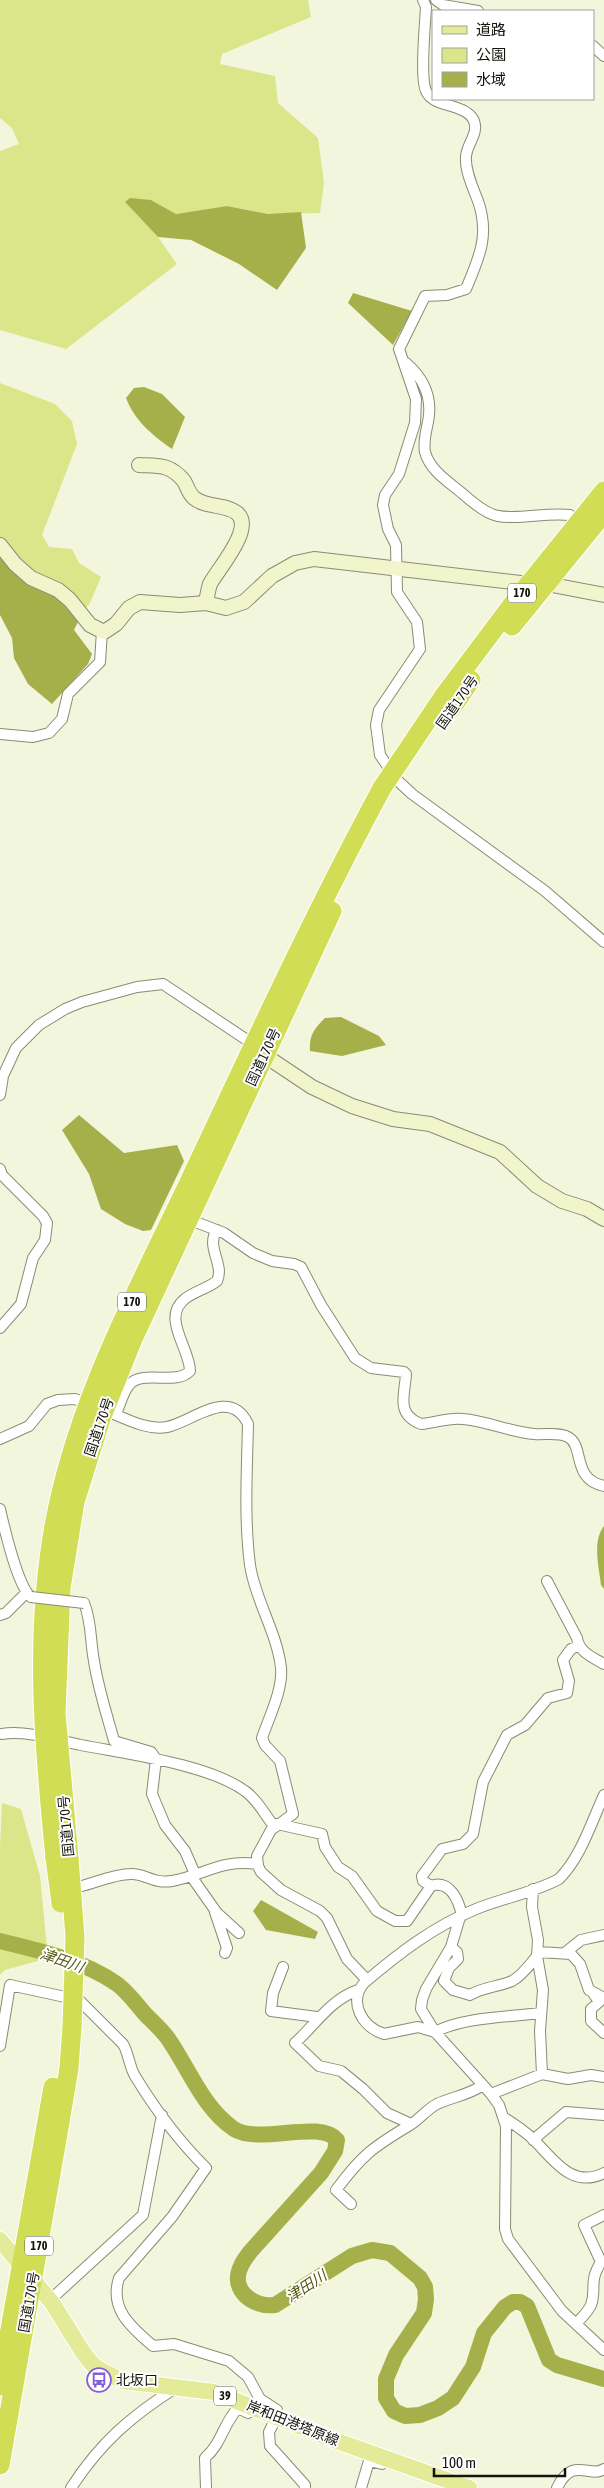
<svg xmlns="http://www.w3.org/2000/svg" width="604" height="2488" font-family="'Asap Condensed','Noto Sans JP',sans-serif">
  <style>
    .green { fill: #dbe68b }
    .water { fill: #a6b04b }
    .lines { fill: none; stroke-linecap: round; stroke-linejoin: round }
    .river { stroke: #a6b04b; stroke-width: 16 }
    .street-casing { stroke: #898c75; stroke-width: 12 }
    .secondary-casing { stroke: #898c75; stroke-width: 16 }
    .primary-casing { stroke: #fff; stroke-width: 18 }
    .highway-casing { stroke: #fff; stroke-width: 21 }
    .street { stroke: #fff; stroke-width: 10 }
    .secondary { stroke: #f1f5cc; stroke-width: 14 }
    .primary { stroke: #e3eb99; stroke-width: 16 }
    .highway { stroke: #d1de55; stroke-width: 19 }
    .street-bridge-casing { stroke: #898c75; stroke-width: 12; stroke-linecap: butt }
    .highway-bridge-casing { stroke: #fff; stroke-width: 21; stroke-linecap: butt }
    .street-bridge { stroke: #fff; stroke-width: 10 }
    .highway-bridge { stroke: #d1de55; stroke-width: 19 }
    .labels { text-anchor: middle; dominant-baseline: central; stroke-width: 4; stroke-linejoin: round; paint-order: stroke }
    .shield { fill: #fff; stroke: #5a5c56; stroke-width: 1 }
    .shield-label { font-size: 12px; font-weight: bold; fill: #14160d }
    .street-label { font-size: 14px; fill: #14160d; stroke: #fff }
    .poi-label { font-size: 14px; fill: #14160d; stroke: #fff; text-anchor: start }
    .water-label { font-size: 15px; font-style: italic; fill: #555b10; stroke: #fff }
  </style>
  <rect width="100%" height="100%" fill="#f2f6dc"/>
  <path class="green" d="M0,0H308L311,17L222,54L220,64L275,76L278,103L318,138L324,183L320,213L268,214L227,206L176,214L151,200L125,202L158,237L177,264L66,349L0,330V151L19,144L12,128L0,118Z
    M0,383L55,404L72,421L77,444L42,535L49,547L72,549L79,563L101,577L89,605L85,608L31,578L0,545Z
    M2,1803L21,1809L40,1876L48,1958L5,1970L0,1975V1847Z"/>
  <path class="water" d="M130,198L151,200L176,214L227,206L268,214L301,212L306,248L277,290L239,264L191,240L158,237L125,202Z
    M353,293L412,311L393,345L348,303Z
    M144,387L162,394L185,417L172,449C151,434 135,421 126,398L134,388Z
    M0,555L30,586L55,594L78,622L74,630L92,654L88,664L52,704L28,684L14,658L12,638L0,615Z
    M341,1017L379,1036L386,1045L342,1056L310,1051C309,1035 314,1029 325,1018Z
    M79,1115L124,1153L177,1145L184,1161L151,1230L143,1231L125,1224L101,1209L89,1174L62,1130Z
    M604,1526V1589L601,1585C599,1567 592,1541 604,1526Z
    M261,1900L318,1932L315,1939L266,1930L253,1911Z"/>
  <g class="lines">
    <path class="river" d="M0,1941C40,1951 83,1960 117,1984C128,1992 137,2005 146,2015C154,2023 163,2031 169,2040C189,2069 203,2108 234,2129C259,2145 320,2119 337,2140L335,2151L321,2173L250,2252C247,2256 243,2261 241,2266C229,2290 254,2308 275,2305L352,2256L372,2250L390,2253L420,2278L425,2287L426,2299L424,2313L396,2355L386,2379V2398L394,2411L405,2416L420,2415L438,2408L453,2398L473,2367L484,2333L505,2307L513,2302H520L527,2306L549,2360L557,2365L604,2379"/>
    <g class="street-casing">
      <path id="street" d="M423,0L426,7C425,24 420,78 426,91C430,100 440,103 448,105C457,108 470,111 474,121C479,134 466,145 466,157C465,171 473,188 478,201C490,235 479,258 466,289L447,295L425,296L399,349L416,399L415,423L399,474L385,495L383,505L388,529L396,545L397,592L417,622L420,649L379,710L376,725L380,755L397,780L412,794L545,891L604,942
        M436,0L443,5L478,11
        M593,46L604,56
        M405,362C424,378 433,397 428,422C426,432 423,442 425,452C430,471 449,482 463,494C472,502 486,514 498,516C519,520 546,512 570,515
        M0,734L33,737L49,733L62,719L68,694L100,662L102,631L104,632
        M0,1095L3,1076L16,1048L39,1025L65,1009L82,1002L137,987L163,984L256,1046
        M0,1169L2,1175L43,1216L47,1223L45,1240L33,1258L21,1304L0,1328
        M188,1219L224,1233L253,1253L272,1261L294,1264L301,1267L321,1305L355,1358L371,1368L404,1372L406,1374C405,1394 395,1414 421,1424C435,1423 449,1417 463,1419C487,1421 510,1432 534,1434C544,1435 559,1432 568,1437C585,1446 571,1479 604,1486
        M104,1410C123,1417 146,1431 167,1427C192,1422 230,1386 248,1424C247,1470 244,1518 250,1565C255,1600 277,1632 281,1668C283,1690 269,1717 262,1738L265,1745L280,1761L293,1814L271,1830L257,1856L258,1866L261,1872L281,1890L320,1911L327,1918L347,1959L367,1980
        M116,1414C120,1405 123,1392 129,1385C142,1369 176,1386 190,1371C190,1348 160,1317 186,1298C196,1291 208,1288 217,1281C225,1264 205,1247 217,1230
        M0,1439L29,1426L47,1404L58,1400L75,1399L88,1404
        M0,1509C4,1527 18,1587 31,1597
        M547,1581L577,1638C579,1652 592,1657 604,1664
        M84,1603C92,1622 90,1641 94,1661C98,1688 107,1715 114,1741L151,1752L156,1759L152,1794L165,1825L185,1851L195,1874
        M0,1615L6,1613L26,1593
        M2,1734C26,1730 57,1740 81,1745C127,1754 208,1764 245,1791C258,1800 264,1814 274,1826
        M604,1795C591,1823 581,1857 559,1879C533,1893 503,1898 476,1909C433,1927 399,1953 364,1983C348,2002 362,2027 384,2034L418,2027L435,2032L491,2094L499,2105L506,2126L505,2229L508,2239L562,2311L604,2350
        M277,1824L322,1834L325,1847L338,1867L352,1876L377,1911L395,1921H407L431,1886C450,1879 459,1901 462,1916
        M191,1876L217,1913L239,1933
        M82,1886C97,1882 115,1874 131,1874C144,1873 153,1884 172,1881C206,1875 219,1859 258,1864
        M431,1886L423,1881L422,1876L442,1849L463,1844L473,1834L483,1782L507,1735L525,1725L548,1698L567,1693L569,1681L563,1660L571,1649L578,1646
        M533,1889L532,1907L538,1940L537,1956L543,1990L540,2031L542,2074
        M215,1912L227,1948L225,1953
        M460,1917L451,1947L426,1989L422,2000L421,2009L435,2032C463,2017 509,2017 541,2013
        M451,1947L457,1952L458,1959L449,1968L444,1981L453,1990L470,1995C483,1987 498,1987 512,1981C522,1976 530,1964 537,1956
        M538,1952L571,1954L580,1964L589,1990L604,1998
        M566,1952L581,1940L604,1935
        M283,1967L273,1993L271,2011L317,2017
        M358,1990C330,2000 316,2024 295,2043L319,2066L341,2071L363,2089L387,2113L411,2124
        M593,1993L599,2002L591,2009V2021L604,2033
        M0,2046L10,1985L79,2000L123,2044C129,2054 129,2066 135,2076C155,2109 179,2141 206,2168L172,2217L119,2278C109,2309 131,2327 153,2346L174,2344L229,2361L248,2377L260,2399L277,2410
        M491,2094L542,2074L568,2079L591,2075L604,2077
        M503,2117C514,2124 525,2131 534,2140C554,2160 572,2189 604,2173
        M533,2140L566,2112L604,2115
        M351,2204L336,2190C362,2155 373,2147 410,2125C420,2119 427,2109 437,2104C452,2097 469,2095 483,2085
        M50,2300L143,2215L162,2115
        M576,2324C581,2318 588,2312 591,2305C597,2288 588,2283 601,2262L584,2225L604,2215
        M277,2416L269,2432L270,2446L305,2485V2488
        M71,2488C100,2443 131,2416 177,2387
        M206,2488L205,2458C222,2443 223,2424 238,2408L248,2413
        M361,2488L369,2461L382,2464
        M557,2488C573,2455 590,2479 604,2469"/>
    </g>
    <g class="secondary-casing">
      <path id="secondary" d="M139,465C159,466 170,464 184,481C187,486 189,494 194,498C206,508 226,504 237,513C255,528 218,569 210,584C208,590 207,597 206,603
        M0,545L15,564L31,578L58,590L70,600L90,625L104,632L116,624L129,608L140,602L180,605L206,603L226,608L244,602L272,576L295,563L314,559L529,584H547L604,595
        M264,1055L312,1087L352,1106L393,1119L430,1124L500,1152L537,1186L562,1201L587,1209L604,1219"/>
    </g>
    <g class="primary-casing">
      <path id="primary" d="M0,2240L53,2304L82,2351L92,2364L100,2370L123,2381L214,2392L334,2440L469,2488"/>
    </g>
    <g class="highway-casing">
      <path id="highway" d="M512,626L604,513
        M443,697L512,605L604,491
        M451,709L471,680
        M55,1858C44,1747 34,1637 54,1526C76,1403 137,1291 190,1180C252,1048 313,916 382,788
        M69,1858L56,1713L61,1588L75,1502L102,1416L133,1339L332,911
        M0,2386L53,2087
        M0,2465L60,2122L69,2068L72,2027"/>
    </g>
    <use href="#street" class="street"/>
    <use href="#secondary" class="secondary"/>
    <use href="#primary" class="primary"/>
    <use href="#highway" class="highway"/>
    <g class="street-bridge-casing">
      <path id="street-bridge" d="M31,1597L84,1603"/>
    </g>
    <g class="highway-bridge-casing">
      <path id="highway-bridge" d="M382,788L443,697
        M55,1858L61,1903
        M69,1858L75,1937L72,2027"/>
    </g>
    <use href="#street-bridge" class="street-bridge"/>
    <use href="#highway-bridge" class="highway-bridge"/>
  </g>
  <defs>
    <g id="bus-ring" transform="scale(1.25)"><circle r="9.5" fill="#fff" stroke="#845ed8" stroke-width="1.5"/><path d="M-5-6H5V4H4V6H2V4H-2V6H-4V4H-5ZM-3.5-4V0h7V-4ZM-3.5 1.2v1.5H-2V1.2ZM2 1.2v1.5H3.5V1.2Z" fill="#845ed8"/></g>
  </defs>
  <g fill-rule="evenodd">
    <use href="#bus-ring" x="99" y="2380"/>
  </g>
  <g class="labels">
    <g class="shield">
      <rect x="508" y="583.5" width="28" height="19" rx="4"/>
      <rect x="118" y="1292.5" width="28" height="19" rx="4"/>
      <rect x="25" y="2236.5" width="28" height="19" rx="4"/>
      <rect x="214" y="2386.5" width="22" height="19" rx="4"/>
    </g>
    <g class="shield-label">
      <text x="522" y="593">170</text>
      <text x="132" y="1302">170</text>
      <text x="39" y="2246">170</text>
      <text x="225" y="2396">39</text>
    </g>
    <g class="street-label">
      <text transform="translate(457 702) rotate(-55)">国道170号</text>
      <text transform="translate(263 1057) rotate(-65)">国道170号</text>
      <text transform="translate(99 1427) rotate(-71)">国道170号</text>
      <text transform="translate(66 1826) rotate(-95)">国道170号</text>
      <text transform="translate(29 2302) rotate(-80)">国道170号</text>
      <text transform="translate(293 2423) rotate(22)">岸和田港塔原線</text>
    </g>
    <g class="poi-label">
      <text x="116" y="2380">北坂口</text>
    </g>
    <g class="water-label">
      <text transform="translate(62 1960) rotate(19)">津田川</text>
      <text transform="translate(306 2286) rotate(-33)">津田川</text>
    </g>
  </g>
  <rect x="432" y="10" width="162" height="90" fill="#ffffff" stroke="#a1a29e"/>
  <rect x="442" y="26" width="25" height="8" fill="#e3eb99" stroke="#a1a29e"/>
  <text x="476" y="35" font-size="15" fill="#14160d">道路</text>
  <rect x="442" y="48" width="25" height="15" fill="#dbe68b" stroke="#a1a29e"/>
  <text x="476" y="60" font-size="15" fill="#14160d">公園</text>
  <rect x="442" y="72" width="25" height="15" fill="#a6b04b" stroke="#a1a29e"/>
  <text x="476" y="85" font-size="15" fill="#14160d">水域</text>
  <path d="M434 2468v8h131v-8" fill="none" stroke="#14160d" stroke-width="2.5"/>
  <text x="442" y="2468" font-size="15" fill="#14160d" stroke="#ffffff" stroke-width="4" paint-order="stroke">100 m</text>
</svg>
